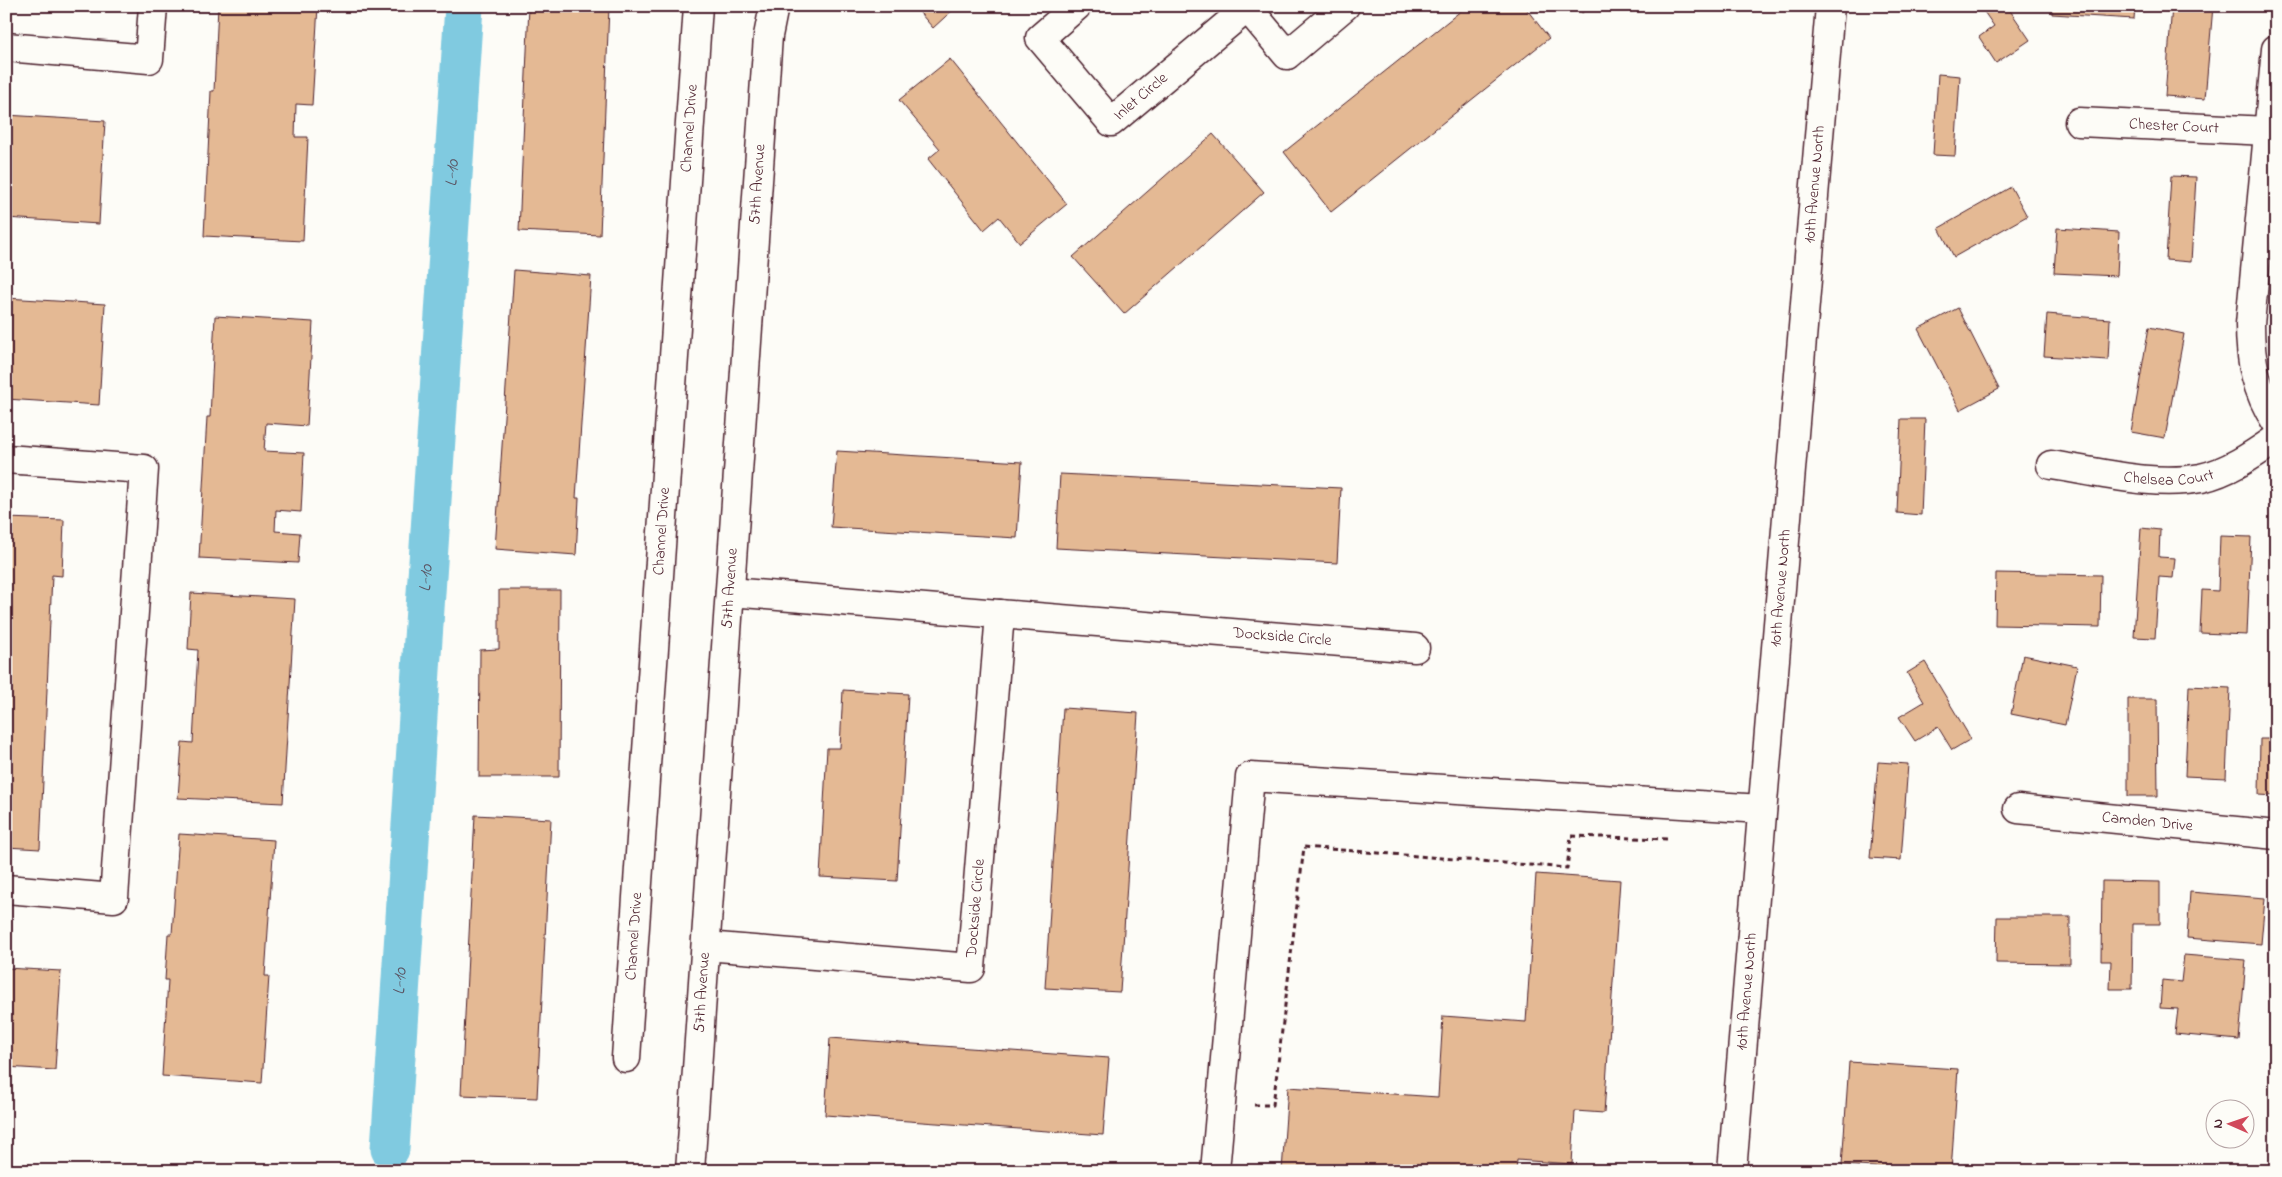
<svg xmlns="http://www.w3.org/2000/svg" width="2282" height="1177" font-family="'Indie Flower',sans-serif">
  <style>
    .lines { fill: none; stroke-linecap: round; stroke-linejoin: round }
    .canal { stroke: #80cae0; stroke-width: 39 }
    .building { fill: #e4b994; stroke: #4a1f2b }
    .minor-casing { stroke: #4a1f2b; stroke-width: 31 }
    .path { stroke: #4a1f2b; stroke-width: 3; stroke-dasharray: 5 4; stroke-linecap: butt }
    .minor { stroke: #fdfcf7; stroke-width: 28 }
    .labels { text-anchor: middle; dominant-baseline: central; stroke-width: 5; stroke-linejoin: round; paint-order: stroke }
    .street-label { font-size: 16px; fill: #4a1f2b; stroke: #fdfcf7 }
    .water-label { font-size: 18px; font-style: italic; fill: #5a5261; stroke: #fdfcf7 }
  </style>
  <rect width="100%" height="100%" fill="#fdfcf7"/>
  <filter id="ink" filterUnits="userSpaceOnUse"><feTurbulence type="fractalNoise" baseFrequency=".02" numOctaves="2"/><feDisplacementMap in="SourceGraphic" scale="10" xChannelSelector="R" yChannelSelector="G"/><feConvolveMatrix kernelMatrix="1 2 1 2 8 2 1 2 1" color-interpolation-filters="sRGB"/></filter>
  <g filter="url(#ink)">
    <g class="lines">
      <path class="canal" id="s1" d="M390,1149L464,6"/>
    </g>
    <path class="building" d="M218,6H318L312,105L296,104L295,137H308L303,241L204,236L211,91H214Z
      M529,6H609L600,235L519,231Z
      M914,6H957L933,28Z
      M1467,6H1524L1549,38L1331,212L1284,152Z
      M1576,6H1590L1582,13Z
      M1980,6H2007L2030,40L1996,63L1979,37L1994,26Z
      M2052,6H2135L2134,19L2052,14Z
      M2172,6H2213L2205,99L2165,96Z
      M950,59L1067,204L1020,243L999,217L984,230L928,159L940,149L899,100Z
      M1938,74L1960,76L1955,156L1933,155Z
      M6,115L105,121L99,224L6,218Z
      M1213,134L1264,192L1124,314L1073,257Z
      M2171,176L2196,177L2191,262L2166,260Z
      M2011,187L2027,216L1954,257L1939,228Z
      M2057,228L2119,232L2117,276L2054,273Z
      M514,270L591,276L576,498H579L576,555L495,549Z
      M6,298L105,304L99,405L6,399Z
      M1958,308L1999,389L1960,410L1918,329Z
      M2047,314L2110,319L2108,360L2044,356Z
      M215,316L313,322L307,426L266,423L264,451L304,453L301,512L276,510L275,531L300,533L298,563L199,558L207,417H210Z
      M2149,327L2184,334L2165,438L2131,432Z
      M1901,419H1925L1921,515L1897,513Z
      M837,451L1022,462L1017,538L831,527Z
      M1060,474L1341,488L1337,563L1056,548Z
      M6,518L64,520L62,576L52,575L40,849L6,847Z
      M2141,528L2160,530L2159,557L2175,558L2173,578L2159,577L2155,638L2134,637Z
      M2220,536L2251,537L2247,635L2200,633L2202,590L2218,591Z
      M1996,573L2101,575L2100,627L1995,625Z
      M499,590H560L559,777H479L480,650L499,649Z
      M191,593L295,599L283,803L178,798L182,742L193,743L198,650L188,649Z
      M2023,655L2077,666L2065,725L2011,714Z
      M1925,662L1971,739L1952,750L1938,727L1915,741L1899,717L1924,702L1907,673Z
      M2189,686L2230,688L2226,778L2185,776Z
      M843,690L908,694L897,881L820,877L827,748H840Z
      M2128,699H2157L2158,796H2128Z
      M1063,708L1138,713L1120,992L1045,988Z
      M2260,739H2276V796L2259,795Z
      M1878,762L1908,764L1901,860L1870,858Z
      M475,815L551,819L537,1098L461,1095Z
      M179,834L274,840L265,976H269L262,1083L162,1076L168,980H165L168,934H172Z
      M1536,874L1620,880L1604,1113L1575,1111L1572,1164L1517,1160L1516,1171H1282L1288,1087L1438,1097L1443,1016L1526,1022Z
      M2102,881L2160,882V924H2133L2132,989H2110L2111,961H2101Z
      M2190,892L2265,898L2261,944L2187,938Z
      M1997,917H2070V964L1996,963Z
      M2184,955L2246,960L2239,1040L2175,1034L2178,1009L2160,1008L2162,980L2181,982Z
      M6,968L61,971L55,1070L6,1067Z
      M830,1038L1109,1058L1103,1135L825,1115Z
      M1849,1062L1958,1069L1951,1171H1903V1169L1842,1165Z"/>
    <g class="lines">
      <g class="minor-casing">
        <g id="minor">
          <path id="s2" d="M1077,6L1040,38L1111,122L1247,8"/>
          <path d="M1246,6L1287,55L1345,6"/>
          <path d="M6,47L149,59L153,6"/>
          <path d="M2276,49L2250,324C2250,361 2256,391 2276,422"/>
          <path id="s3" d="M2079,122L2268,131"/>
          <path d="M6,459L144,469L114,898L6,889"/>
          <path id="s4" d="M2051,465C2100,472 2152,487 2201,478C2228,472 2253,455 2276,439"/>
          <path id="s5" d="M730,592L1415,648"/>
          <path id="s6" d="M2018,809L2276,835"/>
          <path id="s7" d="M706,946L971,968L1000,614"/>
          <path id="s8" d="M626,1058L698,6"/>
          <path id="s9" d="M690,1171L768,36L774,6"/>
          <path d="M1215,1171L1250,777L1762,809"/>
          <path id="s10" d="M1732,1171L1830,6"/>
        </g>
      </g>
      <path class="path" d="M1254,1105H1273L1304,847L1567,868L1571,836L1667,839"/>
      <use href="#minor" class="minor"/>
    </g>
  </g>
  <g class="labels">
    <g class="street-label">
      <text stroke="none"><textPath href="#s2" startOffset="198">Inlet Circle</textPath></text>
      <text stroke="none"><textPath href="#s3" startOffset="95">Chester Court</textPath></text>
      <text stroke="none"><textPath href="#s8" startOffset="932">Channel Drive</textPath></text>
      <text stroke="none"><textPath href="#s9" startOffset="989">57th Avenue</textPath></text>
      <text stroke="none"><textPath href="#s10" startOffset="990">10th Avenue North</textPath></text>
      <text stroke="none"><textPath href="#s4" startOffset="119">Chelsea Court</textPath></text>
      <text stroke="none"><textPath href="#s8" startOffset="528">Channel Drive</textPath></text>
      <text stroke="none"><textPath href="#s9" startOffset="584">57th Avenue</textPath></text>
      <text stroke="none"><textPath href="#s10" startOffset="585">10th Avenue North</textPath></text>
      <text stroke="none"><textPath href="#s5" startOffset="554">Dockside Circle</textPath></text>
      <text stroke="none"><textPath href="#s6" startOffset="130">Camden Drive</textPath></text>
      <text stroke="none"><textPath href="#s7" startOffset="326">Dockside Circle</textPath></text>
      <text stroke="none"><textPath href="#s8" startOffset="122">Channel Drive</textPath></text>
      <text stroke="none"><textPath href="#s9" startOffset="179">57th Avenue</textPath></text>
      <text stroke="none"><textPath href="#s10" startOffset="180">10th Avenue North</textPath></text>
    </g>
    <g class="water-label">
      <text stroke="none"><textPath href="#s1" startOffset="978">L-10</textPath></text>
      <text stroke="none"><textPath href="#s1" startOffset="572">L-10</textPath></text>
      <text stroke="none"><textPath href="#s1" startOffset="168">L-10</textPath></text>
    </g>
  </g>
  <rect width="2282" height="1177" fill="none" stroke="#fdfcf7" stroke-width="25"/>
  <rect x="12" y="12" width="2257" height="1152" fill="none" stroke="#4a1f2b" stroke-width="2" filter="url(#ink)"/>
  <g transform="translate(2230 1124) rotate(272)"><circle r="24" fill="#fdfcf7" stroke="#b5a4a5"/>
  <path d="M0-4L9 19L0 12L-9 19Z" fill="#d1495b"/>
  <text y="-8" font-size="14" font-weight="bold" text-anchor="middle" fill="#4a1f2b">N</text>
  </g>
</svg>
